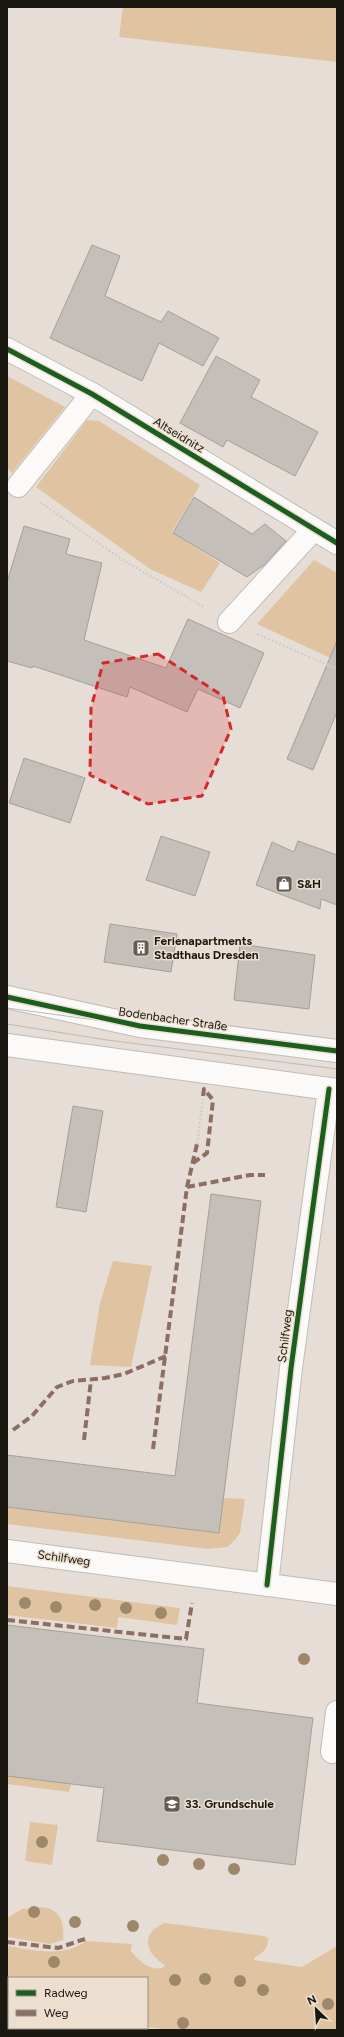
<svg xmlns="http://www.w3.org/2000/svg" width="344" height="2037" font-family="Figtree,sans-serif">
  <style>
    .green { fill: #e0c3a1 }
    .building { fill: #c5bfb9; stroke: #a59f99 }
    .lines { fill: none; stroke-linecap: round; stroke-linejoin: round }
    .minor-casing { stroke: #c0bbb4; stroke-width: 24 }
    .path { stroke: #d0cecc; stroke-width: 2.5; stroke-dasharray: 2 2; stroke-linecap: butt }
    .minor { stroke: #fbfaf9; stroke-width: 22 }
    .tram { stroke: #bbb9b7; stroke-width: 1 }
    .quiet { stroke: #8d6e63; stroke-width: 4; stroke-dasharray: 8 4; stroke-linecap: butt }
    .cycleway-casing { stroke: #ecdfd0; stroke-width: 8 }
    .cycleway { stroke: #1b5e20; stroke-width: 5 }
    .tree { fill: #9e886a }
    .marked { fill: #d62828; fill-opacity: 0.2; stroke: #d62828; stroke-width: 3; stroke-dasharray: 8 5; stroke-linejoin: round }
    .labels { text-anchor: middle; dominant-baseline: central; stroke-width: 3; stroke-linejoin: round; paint-order: stroke }
    .street-label { font-size: 12px; fill: #1b1711; stroke: #ecdfd0 }
    .poi-label { font-size: 12px; font-weight: bold; fill: #1b1711; stroke: #ecdfd0; text-anchor: start }
  </style>
  <rect width="100%" height="100%" fill="#e6ded6"/>
  <path class="green" d="M123,7H337V62L119,37Z
    M7,376L65,407L12,473L7,468Z
    M87,420L99,421L200,485L172,532L220,563L201,592L150,569L36,487Z
    M314,560L337,573V661L257,624Z
    M113,1261L152,1266L131,1367L90,1365L100,1303Z
    M223,1498L245,1499L240,1533L235,1540L227,1547L208,1549L7,1524V1507L218,1533Z
    M7,1586L180,1608L177,1625L118,1617L117,1628L7,1615Z
    M7,1776L71,1784L69,1792L7,1784Z
    M30,1822L58,1825L52,1865L25,1861Z
    M39,1907C60,1908 65,1921 63,1940L50,1944L7,1937V1918L22,1909Z
    M165,1923L264,1936L268,1938C269,1949 262,1953 254,1958V1960L302,1967L337,1946V2030H169L147,2027V1978H9V2010H7V1946C32,1950 64,1958 86,1941L132,1944L131,1951C138,1961 154,1974 165,1966C162,1963 156,1959 153,1955C142,1942 150,1928 165,1923Z"/>
  <path class="building" d="M92,245L120,256L105,296L161,322L168,311L219,338L203,366L159,343L142,381L50,338Z
    M216,356L260,380L251,397L318,432L295,476L227,440L223,447L180,423Z
    M194,497L252,534L265,524L286,541L264,565L247,577L173,533Z
    M24,526L70,539L66,554L102,563L84,640L166,668L188,619L264,653L240,708L198,689L187,712L130,687L127,697L33,666L32,668L7,661V582Z
    M337,641V712L313,770L287,759Z
    M24,758L85,778L70,823L9,803Z
    M161,836L210,852L195,896L146,880Z
    M298,841L337,855V905L321,899L320,909L256,885L272,842L294,852Z
    M110,924L177,934L171,972L104,962Z
    M240,944L315,955L309,1009L234,1000Z
    M73,1106L103,1111L86,1212L56,1207Z
    M211,1194L261,1201L219,1533L7,1507V1455L175,1476Z
    M7,1625L204,1649L197,1703L313,1718L295,1865L97,1841L104,1788L7,1776Z"/>
  <g class="lines">
    <g class="minor-casing">
      <path id="minor" d="M7,349L92,394L337,543
        M18,486L92,394
        M229,622L314,529
        M7,997L140,1026L337,1051
        M7,1045L337,1090
        M7,1551L337,1594
        M267,1585L291,1368L329,1089
        M332,1752L337,1712"/>
    </g>
    <path class="path" d="M40,502L121,559L204,607
      M257,634L337,669
      M197,1144L203,1099"/>
    <use href="#minor" class="minor"/>
    <path class="tram" d="M7,1008L140,1026L337,1048
      M7,1024L107,1040L337,1069"/>
    <path class="quiet" d="M193,1163L207,1153L213,1100L204,1089L203,1096
      M187,1187L250,1175H265
      M13,1430L32,1416L57,1387L73,1381L105,1378L124,1374L166,1356
      M84,1440L91,1380
      M153,1449L187,1187L197,1144
      M7,1620L186,1639L192,1603
      M7,1942L58,1948L85,1939"/>
    <g class="cycleway-casing">
      <path id="cycleway" d="M7,349L92,394L337,543
        M7,997L140,1026L337,1051
        M267,1585L291,1368L329,1089"/>
    </g>
    <use href="#cycleway" class="cycleway"/>
  </g>
  <g class="tree">
    <circle cx="25" cy="1603" r="6"/>
    <circle cx="95" cy="1605" r="6"/>
    <circle cx="56" cy="1607" r="6"/>
    <circle cx="126" cy="1608" r="6"/>
    <circle cx="161" cy="1613" r="6"/>
    <circle cx="304" cy="1659" r="6"/>
    <circle cx="42" cy="1842" r="6"/>
    <circle cx="163" cy="1860" r="6"/>
    <circle cx="199" cy="1864" r="6"/>
    <circle cx="234" cy="1869" r="6"/>
    <circle cx="34" cy="1912" r="6"/>
    <circle cx="75" cy="1922" r="6"/>
    <circle cx="133" cy="1926" r="6"/>
    <circle cx="54" cy="1962" r="6"/>
    <circle cx="205" cy="1979" r="6"/>
    <circle cx="175" cy="1980" r="6"/>
    <circle cx="240" cy="1981" r="6"/>
    <circle cx="263" cy="1990" r="6"/>
    <circle cx="328" cy="2004" r="6"/>
    <circle cx="183" cy="2023" r="6"/>
  </g>
  <path class="marked" d="M158,654L223,696L231,729L202,796L148,804L90,775L91,708L103,663Z"/>
  <defs>
    <g id="shop-square" transform="scale(0.9)"><rect x="-9" y="-9" width="18" height="18" rx="4" fill="#625d56" stroke="#ecdfd0"/><path d="M-5-2.5h2.3a2.7 3.5 0 0 1 5.4 0H5L5.5 6h-11ZM-1.5-2.5h3a1.5 2.3 0 0 0-3 0Z" fill="#fff"/></g>
    <g id="building-square" transform="scale(0.9)"><rect x="-9" y="-9" width="18" height="18" rx="4" fill="#625d56" stroke="#ecdfd0"/><path d="M-4-6H4V6H1V3H-1V6H-4ZM-2.5-4.3h1.7v1.8h-1.7ZM.8-4.3h1.7v1.8H.8ZM-2.5-1h1.7V.8h-1.7ZM.8-1h1.7V.8H.8Z" fill="#fff"/></g>
    <g id="school-square" transform="scale(0.9)"><rect x="-9" y="-9" width="18" height="18" rx="4" fill="#625d56" stroke="#ecdfd0"/><path d="M0-5L7-2L0 1L-7-2ZM-4 1L0 2.5L4 1V4Q0 6-4 4Z" fill="#fff"/></g>
  </defs>
  <g fill-rule="evenodd">
    <use href="#shop-square" x="284" y="884"/>
    <use href="#building-square" x="141" y="948"/>
    <use href="#school-square" x="172" y="1804"/>
  </g>
  <g class="labels">
    <g class="street-label">
      <text transform="translate(179 435) rotate(31)">Altseidnitz</text>
      <text transform="translate(173 1019) rotate(8)">Bodenbacher Straße</text>
      <text transform="translate(285 1336) rotate(-83)">Schilfweg</text>
      <text transform="translate(64 1558) rotate(8)">Schilfweg</text>
    </g>
    <g class="poi-label">
      <text x="297" y="884">S&amp;H</text>
      <text x="154" y="941">Ferienapartments<tspan x="154" dy="14">Stadthaus Dresden</tspan></text>
      <text x="185" y="1804">33. Grundschule</text>
    </g>
  </g>
  <rect width="344" height="2037" fill="none" stroke="#1b1711" stroke-width="16"/>
  <rect x="8" y="1977" width="140" height="52" fill="#ecdfd0" stroke="#988f84"/>
  <rect x="16" y="1990" width="20" height="6" fill="#1b5e20" stroke="#988f84"/>
  <text x="44" y="1997" font-size="12" fill="#1b1711">Radweg</text>
  <rect x="16" y="2010" width="20" height="6" fill="#8d6e63" stroke="#988f84"/>
  <text x="44" y="2017" font-size="12" fill="#1b1711">Weg</text>
  <g transform="translate(316 2009) rotate(335)" stroke="#ecdfd0" stroke-width="3" paint-order="stroke">
  <path d="M0-3L7 15L0 10L-7 15Z" fill="#1b1711"/>
  <text y="-6" font-size="11" font-weight="bold" text-anchor="middle" fill="#1b1711">N</text>
  </g>
</svg>
